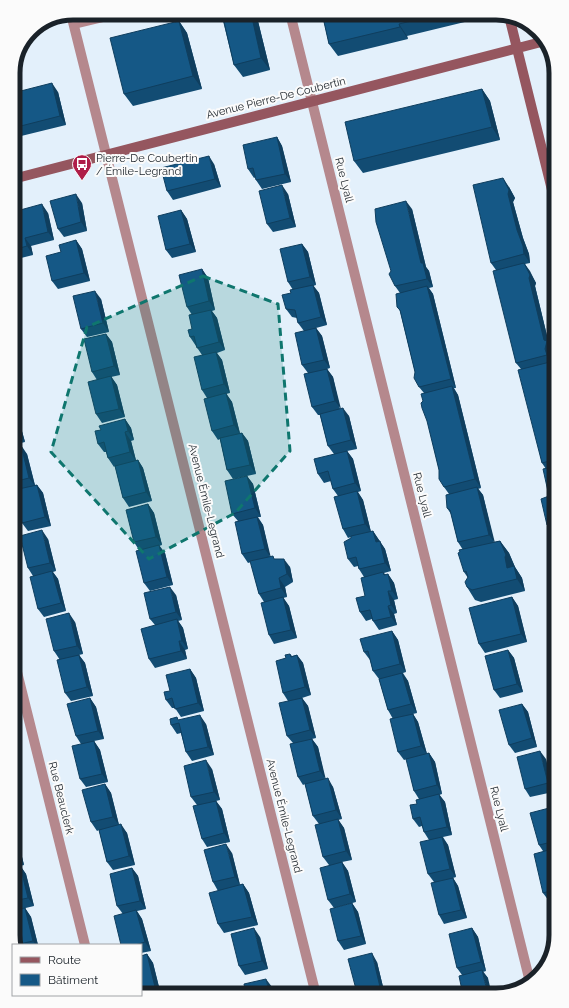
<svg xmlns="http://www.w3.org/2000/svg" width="569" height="1008" font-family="Raleway,sans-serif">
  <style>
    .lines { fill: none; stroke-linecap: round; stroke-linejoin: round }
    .lane { stroke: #b5888d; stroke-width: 10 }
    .street { stroke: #b5888d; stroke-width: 10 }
    .secondary { stroke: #95565f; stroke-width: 10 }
    .wall { fill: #124c73 }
    .shaded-wall { fill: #0f3e5e }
    .building { fill: #155886; stroke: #0f3e5e }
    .marked { fill: #0f766e; fill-opacity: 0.2; stroke: #0f766e; stroke-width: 3; stroke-dasharray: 8 5; stroke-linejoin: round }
    .labels { text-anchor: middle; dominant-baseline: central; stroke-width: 4; stroke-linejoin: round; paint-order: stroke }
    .street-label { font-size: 11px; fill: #1a2229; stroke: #fbfbfb }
    .poi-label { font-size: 11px; fill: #1a2229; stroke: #fbfbfb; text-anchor: start }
    .rim { fill: none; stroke: #1a2229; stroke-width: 5 }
  </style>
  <rect width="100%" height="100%" fill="#e3f0fb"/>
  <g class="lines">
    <path class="lane" d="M74,24L120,13"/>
    <path class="street" d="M290,13L530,982
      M71,14L316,995
      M13,656L85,945"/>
    <path class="secondary" d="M509,16L556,206
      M13,179L545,41"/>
  </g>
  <path class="wall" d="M221,13H256L270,70L243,77L234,65Z
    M322,13H471L473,20L407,36L408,39L338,56L329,44Z
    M179,21L187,33L202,89L133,106L124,94Z
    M34,29L36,38L26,40L31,30Z
    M482,89L490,101L500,140L363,173L354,161Z
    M58,92L66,125L13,138V93Z
    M277,137L282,146L291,182L262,189L256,180V177L254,178L248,169Z
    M214,164L221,187L173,200L167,191Z
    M509,187L515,198L513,202L523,238L529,254L530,263L525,264L536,283L535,286L549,344L553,350L551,357L553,363L551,364L556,371V537H555L547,525L549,496L546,469L542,463L521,369L516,363L496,270L491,263Z
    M288,194L296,227L273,232L267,224Z
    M82,203L87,231L64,237L58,229Z
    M412,209L426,267L429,271L433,287L429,288L433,294L456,388H454L458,395L481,488L478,489L483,495L494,542L500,541L509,553L515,567L522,578L525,591L481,602L475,600L467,587L468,578L464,572L460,552L463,550L458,542L451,514L447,508L449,494L444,487L439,470L423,401L424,393L419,387L415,372L400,311L397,307L400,293L395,286L391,271Z
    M181,210L187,219L196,252L172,258L166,250Z
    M13,212L48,213L54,240L31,246L33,255L13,260Z
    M76,240L82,249L90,281L58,289L52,281L61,252Z
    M302,244L308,252L316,285L313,286L319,293L327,325L316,328L322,336L330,368L327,369L333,377L340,409L349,416L357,449L347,451L353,459L361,491L358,492L363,500L371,532L373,531L385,549L391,571L384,573L386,575L388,574L394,583L398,599L394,600L397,613L394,614L397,625L379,630L373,621L372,619L366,621L360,612L365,596L364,577L359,569L358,566L354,567L348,559L351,537L348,538L343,529L338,496L333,489L331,481L324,483L318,474L334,454L328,446L320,415H318L312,407L308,373L302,365L304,331L298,323L297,318L292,317L286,309L291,293L293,290L288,282Z
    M202,269L208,278L215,310L212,311L217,318L225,350L217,353L222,360L230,393L226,394L232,402L240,433H242L248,441L256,474L233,479L227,470L220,439L218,440L212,431L207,398L202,390V355L190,337L192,329V315L187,307Z
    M101,299L109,332L87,337L81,329Z
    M106,334L112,342L120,375L111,377L117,385L125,417L102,423L96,414L97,380L92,372Z
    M13,374L20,399L13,401Z
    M13,405L16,410L25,442L13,445Z
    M125,419L131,428L134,440L131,441L136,460H138L143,468L152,501L129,507L123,498L115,466L114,467L108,458L106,452H104L98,444L101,430Z
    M13,447L27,454L35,485H37L43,493L51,526L28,531L22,523L14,491L13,492Z
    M247,476L253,484L261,517H258L263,525L270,557L290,567L293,582L285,587L287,597L283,598L289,606L297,638L274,644L269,635L264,602L259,594L251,562L248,563L242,554L238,521L232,514Z
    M148,504L154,513L162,545L159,546L165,553L173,585L150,591L144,583L139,550L134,542Z
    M48,539L56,571L53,572L58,579L66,611L44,617L38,609L33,576L28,568Z
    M176,595L182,620L178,621L183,628L188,649L185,650L187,659L155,668L149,659L155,625L150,619Z
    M512,597L518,606L527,642L485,653L479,644Z
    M75,622L83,654L79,655L85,663L93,696L71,701L65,693L60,660L54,651Z
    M392,631L398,640L406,672L403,673L408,681L417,713L413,714L418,722L427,754L429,753L435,762L442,794L439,795L445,802L452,835L443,837L448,845L456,877L453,878L458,886L467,918L444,924L439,915L434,882L428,874L429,840L424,832L422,826L419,827L413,819L417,804L419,799L414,791L407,759L404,760L398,752L393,719L388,710L379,679L373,671L370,660L364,652Z
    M508,650L514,658L523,692L500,698L494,690Z
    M290,654L292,656L297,655L303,663L311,695L299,699L302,698L308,706L316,738L312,739L318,747L325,779L333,787L342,819L338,820L344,828L352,860L342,862L348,871L356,902L334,908L328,900L329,865L323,857L319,824L313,816L305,784L303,785L298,777L293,743L287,736L288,701L283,693L286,658Z
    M190,669L196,678L204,711L181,717L175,708H172L166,700L170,691Z
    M90,698L96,707L104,739L94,741L100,750L108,782L86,787L80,779L81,744L76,736Z
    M522,704L528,712L537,747L515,753L509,745Z
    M179,720L206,724L214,755L192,761L186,752L181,733L177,734L171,725Z
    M546,759L553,792L530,797L525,789Z
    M212,769L220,800L216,801L222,809L230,842L207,847L202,839L197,805L191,797Z
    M105,784L111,793L119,825L127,833L135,865L113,870L107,862L99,830L97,831L91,822Z
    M553,807L556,811V904L552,905L543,893V851L539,845Z
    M13,829L16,833L24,865L20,866L26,874L34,906L13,911Z
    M232,853L240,885L243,884L249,893L258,925L224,933L218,924V891L213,882Z
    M132,868L138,876L146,909L137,911L142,919L151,951L141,953V945H121L123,914L117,906Z
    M352,903L358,912L366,944L344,950L338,941Z
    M25,908L31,917L38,945H15Z
    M472,928L478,937L486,971L483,972L488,978L462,975L457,968Z
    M260,937L268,969L245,975L239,966Z
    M147,954L153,963L161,995H141V956Z
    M377,962L385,995H358L357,993Z"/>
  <path class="shaded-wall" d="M251,13H256L270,70L261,58Z
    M468,13H471L473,20Z
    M179,21L187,33L202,89L193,76Z
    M399,24L407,36L408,39L400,27Z
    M34,29L36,38L31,31Z
    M52,83L58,92L66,125L60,116Z
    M482,89L490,101L500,140L492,127Z
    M277,137L282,146L291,182L285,174Z
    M209,156L214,164L221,187L215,179Z
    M503,178L509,187L515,198L513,202L523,238L529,254L530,263L524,254L517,230Z
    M282,185L288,194L296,227L290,218Z
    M76,194L82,203L87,231L81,222Z
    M406,201L412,209L426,267L429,271L433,287L427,279L421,263Z
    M42,204L48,213L54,240L48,232Z
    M181,210L187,219L196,252L190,244Z
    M25,238L31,246L33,255L27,246Z
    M76,240L82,249L90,281L84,273Z
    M302,244L308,252L316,285L310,277Z
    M524,263L530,271L536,283L535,286L549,344L553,350L551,357L553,363L547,355L545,349L544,340Z
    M202,269L208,278L215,310L209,301Z
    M313,285L319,293L327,325L321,317Z
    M427,286L433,294L456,388L451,379Z
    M95,291L101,299L109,332L103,323Z
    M211,310L217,318L225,350L219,342Z
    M316,328L322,336L330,368L324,360Z
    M106,334L112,342L120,375L114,366Z
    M216,352L222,360L230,393L224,384Z
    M550,362L556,371V380L552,369Z
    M327,369L333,377L341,409L335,401Z
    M13,374L20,399L14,391L13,388Z
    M111,376L117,385L125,417L119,409Z
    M452,386L458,395L481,488L475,479Z
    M226,393L232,402L240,434L234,425Z
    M13,405L16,410L25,442L19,434L13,412Z
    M343,408L349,416L357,449L351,440Z
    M125,419L131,428L134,440L128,431Z
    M125,432L131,441L136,461L130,452Z
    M242,433L248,441L256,474L250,465Z
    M21,445L27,454L35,486L29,478Z
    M347,451L353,459L361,491L355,483Z
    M138,460L143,468L152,501L146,492Z
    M247,476L253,484L261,517L255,508Z
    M37,485L43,493L51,526L45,517Z
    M477,487L483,495L495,543L489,535Z
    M357,491L363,500L371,532L365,524Z
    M148,504L154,513L162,545L156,537Z
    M257,517L263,525L271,558L265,549Z
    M42,530L48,539L56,571L50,563Z
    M373,531L385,549L391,571L385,563L376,542Z
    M500,541L509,553L515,567L522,578L525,591L517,579L513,570L516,580L507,568Z
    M159,545L165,553L173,585L167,577Z
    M284,559L290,567L293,582L287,574Z
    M52,571L58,579L66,611L61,603Z
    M388,574L394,583L398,599L392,591Z
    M279,578L285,587L287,597L281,588Z
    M170,587L176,595L182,620L176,612Z
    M388,591L394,600L397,613L391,605Z
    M283,597L289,606L297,638L291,630Z
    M512,597L518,606L527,642L521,634Z
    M388,606L394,614L397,625L391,617Z
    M69,613L75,622L83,654L77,646Z
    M177,619L183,628L188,649L182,641Z
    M392,631L398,640L406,672L400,664Z
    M179,641L185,650L187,659L181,651Z
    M508,650L514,658L523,692L517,684Z
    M79,655L85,663L93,696L87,687Z
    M297,655L303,663L311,695L305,687Z
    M190,669L196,678L204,711L198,703Z
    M402,673L408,681L417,713L411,704Z
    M90,698L96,707L104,739L98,731Z
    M302,698L308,706L316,738L310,730Z
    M522,704L528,712L537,747L532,738Z
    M413,714L418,722L427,754L421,746Z
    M200,715L206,724L214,755L208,747Z
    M312,739L318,747L326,780L320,771Z
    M94,741L100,750L108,782L102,774Z
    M540,751L546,759L553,792L548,783Z
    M429,753L435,762L442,794L437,785Z
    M206,760L212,769L220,800L214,792Z
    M328,778L333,787L342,819L336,810Z
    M105,784L111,793L119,825L113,817Z
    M439,794L445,802L452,835L447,827Z
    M216,801L222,809L230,842L224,833Z
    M553,807L556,811V818Z
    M338,819L344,828L352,860L346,851Z
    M121,824L127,833L135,865L129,856Z
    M13,829L16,833L24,865L18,856L13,838Z
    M442,837L448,845L456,877L450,869Z
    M226,844L232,853L240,885L235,877Z
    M342,862L348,871L356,902L350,894Z
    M20,865L26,874L34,906L28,898Z
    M132,868L138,876L146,909L140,901Z
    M453,878L458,886L467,918L461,910Z
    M243,884L249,893L258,925L252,917Z
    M352,903L358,912L366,944L361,936Z
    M25,908L31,917L38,945H36L33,941Z
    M136,910L142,919L151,951L145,942Z
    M254,928L260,937L268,969L262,961Z
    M472,928L478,937L486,971L481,962Z
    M372,953L377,962L385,995L380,987Z
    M147,954L153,963L161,995L155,987Z
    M482,970L488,978L492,995H488Z
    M266,979L272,987L274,995H270Z"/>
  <path class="building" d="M222,13H251L261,58L234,65Z
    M322,13H444L399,24L400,27L329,44Z
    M179,21L193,76L124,94L110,38Z
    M52,83L60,116L13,128V93Z
    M482,89L492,127L354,161L345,122Z
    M277,137L285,174L256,180L253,168L248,169L243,145Z
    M209,156L215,179L167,191L161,168Z
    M503,178L509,190L508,194L517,230L523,246L524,254L491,263L473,185Z
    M282,185L290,218L267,224L259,191Z
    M76,194L81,222L58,229L50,201Z
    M406,201L421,263H423L427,279L395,286L389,274L391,271L376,222L375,209Z
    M42,204L48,232L25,238L27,246L13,250V212Z
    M181,210L190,244L166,250L158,216Z
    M76,240L84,273L52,281L46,256L61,252L59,245Z
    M302,244L310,277L288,282L280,249Z
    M524,263L530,275L529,278L544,340L547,341L545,349L547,355L516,363L493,271Z
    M202,269L209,301L187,307L179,275Z
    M313,285L321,317L298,323L295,310L286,309L282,295L291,293L290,290Z
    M427,286L451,379L419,387L414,378L415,372L400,310L397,307L396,294Z
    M95,291L103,323L81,329L73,296Z
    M211,310L219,342L197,348L194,336L190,337L188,330L192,329L189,315Z
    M316,328L324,360L302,365L295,333Z
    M106,334L114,366L92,372L84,339Z
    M216,352L224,384L202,390L194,357Z
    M550,362L552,369L555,371L556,380V459L542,463L518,370Z
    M327,369L335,401L312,407L304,374Z
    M111,376L119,409L96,414L88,382Z
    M452,386L475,479L444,487L439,479V470L427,421L422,408L421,403L423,401L421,394Z
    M226,393L234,425L212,431L204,399Z
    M343,408L351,440L328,446L320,414Z
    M13,412L19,434L13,435Z
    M125,419L128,431L125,432L130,452L108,458L104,442L98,444L95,431L101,430L99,426Z
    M242,433L250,465L227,470L220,438Z
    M21,445L29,478L13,482V447Z
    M347,451L355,483L333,489L328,471L318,474L314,459Z
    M138,460L146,492L123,498L115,466Z
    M556,466V523L547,525L541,499L549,496L543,469Z
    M247,476L255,508L232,514L225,481Z
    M37,485L45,517L22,523L14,490Z
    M477,487L489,535L458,542L450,510L447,508L446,495Z
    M357,491L365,524L343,529L334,497Z
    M148,504L156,537L134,542L126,510Z
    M257,517L265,549L242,554L235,522Z
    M42,530L50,563L28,568L20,536Z
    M373,531L376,542L380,541L385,563L359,569L356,557L348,559L344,542L351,538V536Z
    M500,541L506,555L505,557L507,568L514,566L517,579L472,590L467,587L465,582L468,577L466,571L464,572L458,553L460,552L459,550Z
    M159,545L167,577L144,583L136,551Z
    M273,556L274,559H284L287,574L279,578L281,588L259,594L250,561Z
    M52,571L61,603L38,609L30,577Z
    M383,572L384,575L388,574L392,591H388L391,605L388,606L391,617L373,621L370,610L360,612L356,598L365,596L361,578Z
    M170,587L176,612L150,619L144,593Z
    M556,593V627L548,595Z
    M283,597L291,630L269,635L261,603Z
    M512,597L521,634L479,644L469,608Z
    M69,613L77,646L54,651L46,619Z
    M177,619L182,641H179L181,651L149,659L141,629Z
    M392,631L400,664L373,671L368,651L364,652L360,639Z
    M508,650L517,684L494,690L485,656Z
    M290,654L291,657L297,655L305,687L283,693L276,661L286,658L285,655Z
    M79,655L87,687L65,693L57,660Z
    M190,669L198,703L175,709L172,698L166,700L164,692L170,691L166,675Z
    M402,673L411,704L388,710L379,679Z
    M90,698L98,731L76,736L67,704Z
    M302,698L310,730L287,736L279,703Z
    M522,704L532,738L509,745L499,710Z
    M413,714L421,746L398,752L390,719Z
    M200,715L208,747L186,752L179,723L171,725L170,719L177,717L178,720Z
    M312,739L320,771L298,777L290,744Z
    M94,741L102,774L80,779L72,746Z
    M540,751L548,783L525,789L517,757Z
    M429,753L437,785L414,791L406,759Z
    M206,760L214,792L191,797L184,766Z
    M328,778L336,810L313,816L305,784Z
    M105,784L113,817L91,822L82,790Z
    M439,794L447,827L424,832L420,817L413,819L410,805L417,804L416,800Z
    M216,801L224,833L202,839L193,806Z
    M553,807L556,818V841L539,845L530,813Z
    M338,819L346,851L323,857L315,825Z
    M121,824L129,856L107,862L99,830Z
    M442,837L450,869L428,874L420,842Z
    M13,838L18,856L13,858Z
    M226,844L235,877L213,882L204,850Z
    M556,848V889L543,893L534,854Z
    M342,862L350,894L328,900L320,868Z
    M20,865L28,898L13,901V867Z
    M132,868L140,901L117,906L110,874Z
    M453,878L461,910L439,915L431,883Z
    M243,884L252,917L218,924L209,893Z
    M352,903L361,936L338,941L330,909Z
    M25,908L33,941L15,945L13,935V911Z
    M556,908V935L555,939L548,910Z
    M136,910L145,942L135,945H121L114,916Z
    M254,928L262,961L239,966L231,934Z
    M472,928L481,962L457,968L449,934Z
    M372,953L380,987L357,993L348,959Z
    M147,954L155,987L141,991V956Z
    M482,970L488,995H463L459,976Z
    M266,979L270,995H246L244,984Z
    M380,991V995H364Z
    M414,993L415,995H408Z"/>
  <path class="marked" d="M203,276L278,304L290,451L235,513L149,559L51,452L87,327Z"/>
  <defs>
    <g id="bus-pin" transform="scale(1)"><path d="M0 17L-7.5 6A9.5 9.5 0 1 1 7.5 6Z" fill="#af1d48" stroke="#fbfbfb"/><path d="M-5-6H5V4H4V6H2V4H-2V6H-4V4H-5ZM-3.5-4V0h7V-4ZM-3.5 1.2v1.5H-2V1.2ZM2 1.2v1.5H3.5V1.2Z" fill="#fff"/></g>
  </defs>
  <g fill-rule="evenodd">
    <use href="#bus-pin" x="82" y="164"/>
  </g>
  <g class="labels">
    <g class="street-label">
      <text transform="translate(276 98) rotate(-14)">Avenue Pierre-De Coubertin</text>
      <text transform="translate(344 180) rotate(76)">Rue Lyall</text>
      <text transform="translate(422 495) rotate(76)">Rue Lyall</text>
      <text transform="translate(206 501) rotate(76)">Avenue Émile-Legrand</text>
      <text transform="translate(61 798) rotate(76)">Rue Beauclerk</text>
      <text transform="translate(499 809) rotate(76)">Rue Lyall</text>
      <text transform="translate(284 816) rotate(76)">Avenue Émile-Legrand</text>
    </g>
    <g class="poi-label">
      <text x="96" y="158">Pierre-De Coubertin<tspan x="96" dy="13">/ Émile-Legrand</tspan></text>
    </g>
  </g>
  <path d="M0 0H569V1008H0ZM73 20H496A53 53 0 0 1 549 73V935A53 53 0 0 1 496 988H73A53 53 0 0 1 20 935V73A53 53 0 0 1 73 20Z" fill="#fbfbfb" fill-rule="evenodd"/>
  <path class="rim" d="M73 20H496A53 53 0 0 1 549 73V935A53 53 0 0 1 496 988H73A53 53 0 0 1 20 935V73A53 53 0 0 1 73 20Z"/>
  <rect x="12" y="944" width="130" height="52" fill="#fbfbfb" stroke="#a1a4a7"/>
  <rect x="20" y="957" width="20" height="6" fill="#95565f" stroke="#a1a4a7"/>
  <text x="48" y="964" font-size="12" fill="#1a2229">Route</text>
  <rect x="20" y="974" width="20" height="12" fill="#155886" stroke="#a1a4a7"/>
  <text x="48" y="984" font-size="12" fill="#1a2229">Bâtiment</text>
</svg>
